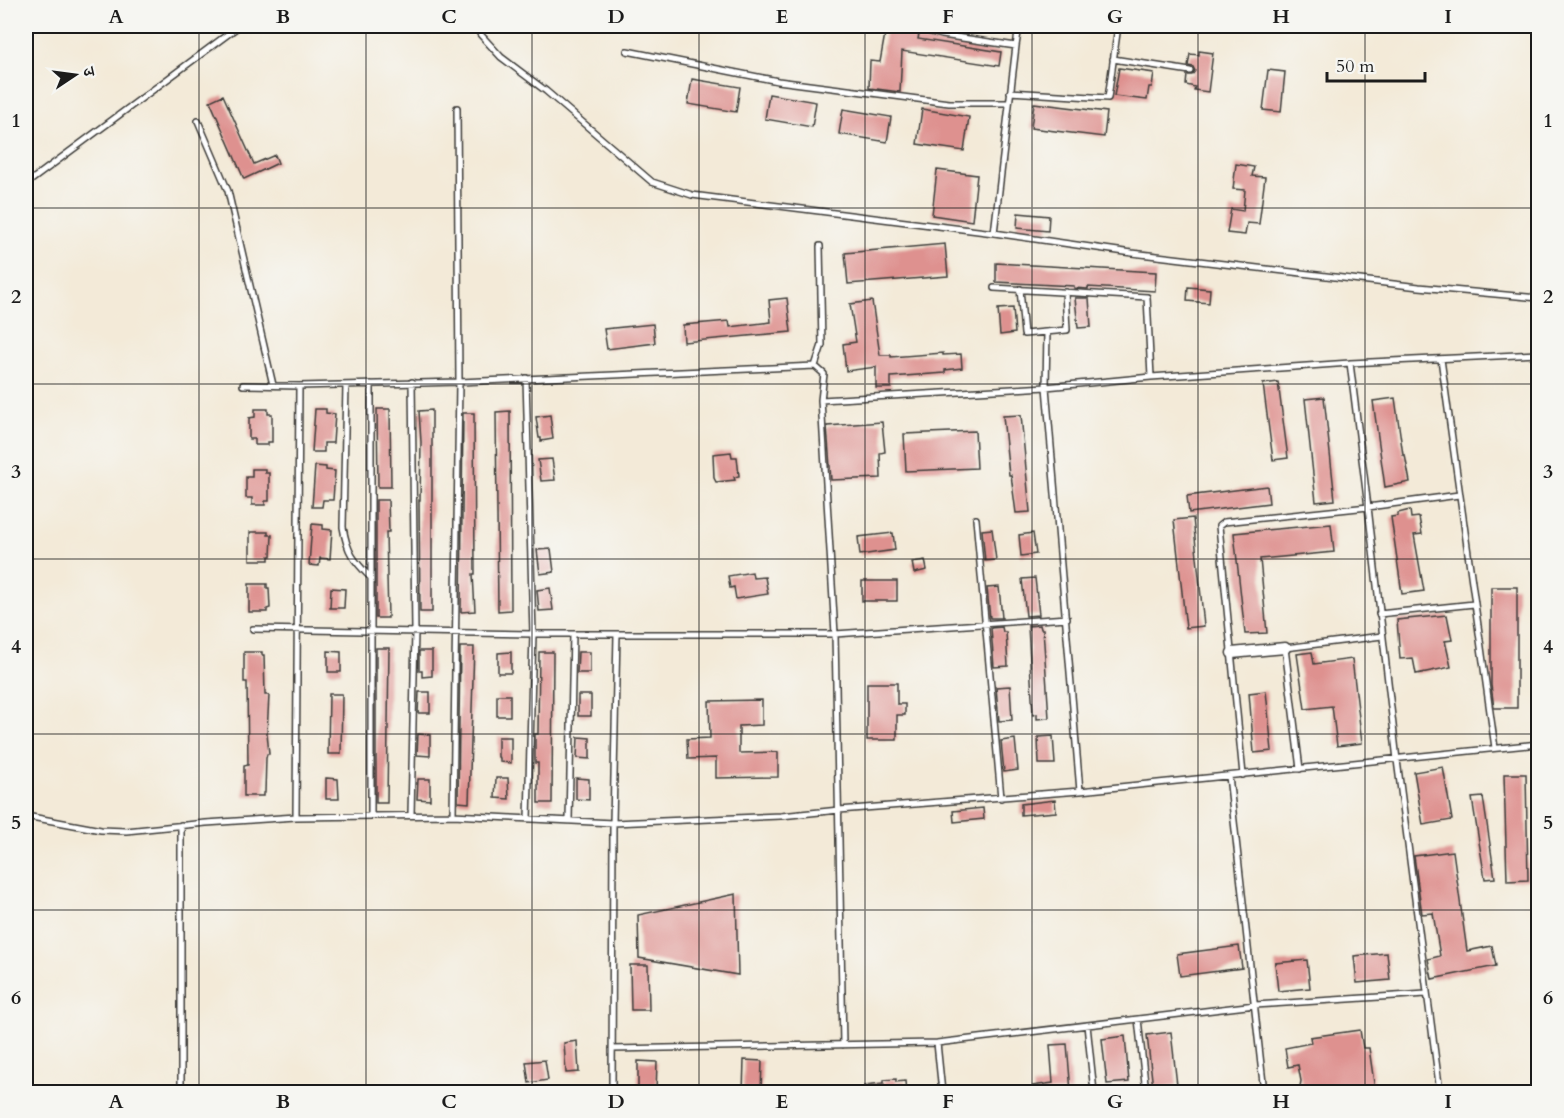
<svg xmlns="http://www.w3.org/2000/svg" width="1564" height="1118" font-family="Cardo,'Noto Serif Devanagari',serif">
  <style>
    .building { fill: #de918f }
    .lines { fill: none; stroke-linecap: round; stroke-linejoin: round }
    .lane-casing { stroke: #3c3b38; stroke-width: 8 }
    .street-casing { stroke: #3c3b38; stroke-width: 13 }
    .lane { stroke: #fff; stroke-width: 5 }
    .street { stroke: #fff; stroke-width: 10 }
    .grid { fill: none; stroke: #1c1c1c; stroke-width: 1.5; stroke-opacity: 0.55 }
    .neatline { fill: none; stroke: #1c1c1c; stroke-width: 2 }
    .grid-label { font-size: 20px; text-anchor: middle; font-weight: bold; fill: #1c1c1c }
  </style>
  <rect width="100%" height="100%" fill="#f6f6f2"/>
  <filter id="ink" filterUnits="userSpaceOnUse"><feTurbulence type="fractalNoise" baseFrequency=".0167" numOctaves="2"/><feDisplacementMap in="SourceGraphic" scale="12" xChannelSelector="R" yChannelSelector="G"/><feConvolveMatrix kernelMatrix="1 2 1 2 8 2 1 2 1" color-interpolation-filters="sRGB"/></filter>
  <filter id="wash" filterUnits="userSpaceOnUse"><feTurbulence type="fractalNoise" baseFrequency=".008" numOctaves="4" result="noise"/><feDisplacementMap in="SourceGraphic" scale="24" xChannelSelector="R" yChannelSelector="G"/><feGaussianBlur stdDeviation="1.35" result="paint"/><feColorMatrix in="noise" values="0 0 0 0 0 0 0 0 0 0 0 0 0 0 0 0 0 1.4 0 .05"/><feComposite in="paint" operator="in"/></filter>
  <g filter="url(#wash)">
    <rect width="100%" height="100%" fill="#f3ead8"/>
    <g id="blocks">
      <path class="building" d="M886,28L919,34L918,39L1001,52L999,66L902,51L900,92L869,88L870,61L880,62Z
        M1199,51L1213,53L1208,92L1194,90L1195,87L1186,85L1187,75H1192L1195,71L1193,67L1188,66L1190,54L1199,55Z
        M1119,68L1154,73L1152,87H1149L1147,100L1114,96Z
        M1268,70L1285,72L1281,112L1263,110Z
        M692,79L740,87L736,112L688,104Z
        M769,94L816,102L812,127L765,119Z
        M223,95L254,164L275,155L278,163L244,179L210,101Z
        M1034,103L1107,112L1104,137L1031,128Z
        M843,109L891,117L887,142L839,134Z
        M922,109L969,117L964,151L917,144Z
        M1236,164L1254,167L1252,176L1265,177L1259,224L1247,223L1245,235L1227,233L1231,209L1243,211L1245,190L1233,189Z
        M937,170L977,175L972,221L932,215Z
        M1018,213L1049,216L1048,231L1017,228Z
        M945,244L948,276L848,284L845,253Z
        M996,263L1156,272L1155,291L1088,287V289L1074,288V286L996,282Z
        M1188,287L1210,289L1209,303L1187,301Z
        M787,298L791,332L684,342L683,325L729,321L730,327L771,322L769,300Z
        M1075,298H1089L1091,327L1078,328Z
        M872,301L880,355H891V357L943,353V355L961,354L962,368L945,370V373L891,377V388H876V367L846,371L843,344L856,342L850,304Z
        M1013,308L1015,333L1000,335L998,309Z
        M653,324L655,343L607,349L604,329Z
        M1278,382L1288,458L1273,460L1263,384Z
        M1324,397L1335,500L1316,502L1305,399Z
        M1395,398L1403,455H1405L1410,482L1385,487L1373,401Z
        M255,409H268V414H272V442H268V445H255V439H249V418L255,417Z
        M315,409H326V413L335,414L333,443H324V452H312Z
        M377,409H390L391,487H378Z
        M432,410V612H420L419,500H420L421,442L419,411Z
        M510,411L511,610L498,611L496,412Z
        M463,413H474L475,574H473L475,611L461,612Z
        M550,415L553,439L541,441V438H539L536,417Z
        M1021,415L1030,512L1016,513L1011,475H1009L1003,416Z
        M882,422L885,452L880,453L881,478L831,480L827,426Z
        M975,431L977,468L906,471L904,434Z
        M731,452L732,457H737L739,476L734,477L735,480L716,482L714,478L713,454Z
        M552,459L555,480L541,481L538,460Z
        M315,466L326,467V470L335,471L333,500H323L322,507H312Z
        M252,469H265V473H269V501H265V505H252V498H246V477H252Z
        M1267,486L1269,503L1189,513L1187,496Z
        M376,500H388L389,532H386L388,618H376Z
        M1410,510L1411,518L1419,517L1422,534L1414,535L1424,591L1402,594L1391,517L1398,516V513Z
        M1193,518L1204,626L1186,628L1174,520Z
        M312,524L323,525V529L332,530L330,559L320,558L319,566L309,565Z
        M1331,524L1334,552L1260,559L1267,633L1245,634L1234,533Z
        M992,529L996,560L985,561L982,530Z
        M250,532H268V535H272L271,556H269V560H250Z
        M893,533L895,550L860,555L858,537Z
        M1033,533L1036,554L1021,556L1019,535Z
        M551,549L554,572L540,574L537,550Z
        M925,560L927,570L914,573L912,562Z
        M752,572L753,578L765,577L768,594L736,599L734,587L730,588L728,576Z
        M1035,578L1039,615L1026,616L1022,579Z
        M862,581H897V601H862Z
        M249,584H267V588H269L270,608L267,609V612H249Z
        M999,587L1002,618H990L987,588Z
        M1491,587H1517V708H1494L1491,685Z
        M331,588L345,589L344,608H330Z
        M550,588L553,610L539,611L537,590Z
        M1447,615L1452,640L1445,641L1451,667L1416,674L1413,658L1400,659L1397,620Z
        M1040,625L1041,629H1043L1049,718L1037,719V714L1033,715L1028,626Z
        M1002,627L1003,632H1006L1008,666L994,667L991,628Z
        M460,647H474L469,803L458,802Z
        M376,648H389L387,803H376Z
        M328,651L341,652V672H328Z
        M419,651H432V676L422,677V671H419Z
        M244,652H262V655H264L265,695H269L267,733L269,754H267L266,758L265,793H263V796H244V766L248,765L247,682H244Z
        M511,652V673H498V653Z
        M539,652H553L552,803H538V763H535V734H538Z
        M578,652H590V673H577Z
        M1312,652L1314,664L1352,659L1362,743L1337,746L1332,706L1305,709L1297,654Z
        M867,683H897V704H905V715H897V740H867Z
        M1010,686L1012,720L999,721L996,687Z
        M1266,691L1272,751L1254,753L1249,693Z
        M419,692H430V713H418Z
        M329,694H342L341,754H328Z
        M497,695H510V716H497Z
        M578,695H591V716H578Z
        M762,700V725L739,726V753L778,752V777L716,778V758L688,759L687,739L710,738L709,701Z
        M418,734L430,735V756L417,755Z
        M1053,736L1055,764H1039L1038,737Z
        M498,737H511V763L500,762V758L498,757Z
        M578,737L590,738V759L577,758Z
        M1015,739L1018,770L1004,772L1001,741Z
        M1443,767L1452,820L1423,825L1414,772Z
        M1504,774H1526L1528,880L1507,881Z
        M326,778L338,779L339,799H326Z
        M496,778H508L509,799L495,798Z
        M576,778L589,779V800L576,799Z
        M418,779H430V800L417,799Z
        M1483,797L1495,878L1485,879L1472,798Z
        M1055,800L1056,812L1021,815V804Z
        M983,808L984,819L954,822L953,811Z
        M1453,851L1467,951L1492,946L1496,966L1432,979L1428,959L1440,956L1433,913L1422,914L1414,856Z
        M736,894L738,975L639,958L638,915Z
        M1239,946L1242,968L1180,976L1177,954Z
        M1387,953L1390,980L1357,983L1354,956Z
        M1307,960L1310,988L1278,991L1275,963Z
        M630,965H648L649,1010H631Z
        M1360,1030L1363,1048H1369L1375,1090L1367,1092H1299L1301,1081L1298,1065L1288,1067L1285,1048L1311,1043L1310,1037Z
        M1171,1032L1177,1085L1153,1088L1147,1035Z
        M1125,1036L1129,1082L1107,1084L1102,1039Z
        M577,1041L579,1072L566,1073L564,1043Z
        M1067,1044L1071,1092H1034L1033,1086L1053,1083L1050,1045Z
        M545,1060L548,1080L529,1083L526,1062Z
        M744,1060L762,1061L761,1092H743Z
        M638,1061L657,1062L656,1092H638Z
        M896,1079V1082L905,1081L906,1092H865V1085L884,1083V1080Z"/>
    </g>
  </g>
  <g filter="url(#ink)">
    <use href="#blocks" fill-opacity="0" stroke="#3c3b38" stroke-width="1.5"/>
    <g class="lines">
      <g class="lane-casing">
        <path id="lane" d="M482,26L480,34L501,57L546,91L652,182L692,195L994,233
          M908,26L942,35L1016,46L994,233L1132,253L1419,287L1538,298
          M1016,46L1019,26
          M627,51L778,81L949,103H1009
          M1113,59L1190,71
          M1010,92L1108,98L1118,26
          M198,121L228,191L273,385
          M26,184L239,26
          M994,288L1147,297L1151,377
          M1020,289L1024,334L1067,330L1065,292
          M1047,332L1046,387L1080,791
          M1441,359L1495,748
          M815,366L822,345L820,246
          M526,378L533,634L528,819
          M371,384V816
          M243,385L299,386L459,382L815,366L824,374L821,400
          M346,385L343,527C347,552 353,560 371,578
          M976,519L1001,798
          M1379,614L1474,604
          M1067,618L835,634L821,400L1046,387L1151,377L1350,363
          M253,629L533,634H835L843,1045
          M1300,769L1285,648L1382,636
          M1243,775L1219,526L1224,522L1368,507L1459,495
          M1229,776L1264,1092
          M411,815L415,631L412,382
          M453,815L459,382L457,108
          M26,816L101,830L126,831L206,823L296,817L453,815L613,823L781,816L839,810L1080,791L1538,744
          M296,817L299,386
          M569,820L573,634
          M1138,1019L1146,1092
          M1087,1025L1094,1092
          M937,1043L942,1092
          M612,1049L937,1043L1255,1005L1426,994
          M181,1092V825
          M612,1092L613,823L617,634
          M1440,1092L1397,760L1368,507L1350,363L1538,354"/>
      </g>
      <g class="street-casing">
        <path id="street" d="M1232,653L1285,648"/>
      </g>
      <use href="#lane" class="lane"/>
      <use href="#street" class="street"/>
    </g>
  </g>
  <path class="grid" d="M199,26V1092M366,26V1092M532,26V1092M699,26V1092M865,26V1092M1032,26V1092M1198,26V1092M1365,26V1092M26,208H1538M26,384H1538M26,559H1538M26,734H1538M26,910H1538"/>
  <rect width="1564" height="1118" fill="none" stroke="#f6f6f2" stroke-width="66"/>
  <g transform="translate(75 75) rotate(77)" stroke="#f6f6f2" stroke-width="4.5" paint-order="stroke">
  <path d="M0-4.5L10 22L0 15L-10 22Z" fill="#1c1c1c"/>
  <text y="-9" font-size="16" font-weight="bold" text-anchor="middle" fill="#1c1c1c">उ</text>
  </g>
  <path d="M1327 72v9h98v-9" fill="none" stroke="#1c1c1c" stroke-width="3"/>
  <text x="1336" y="72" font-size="18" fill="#1c1c1c" stroke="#f6f6f2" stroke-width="4.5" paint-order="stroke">50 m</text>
  <rect x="33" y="33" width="1498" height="1052" class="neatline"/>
  <g class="grid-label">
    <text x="116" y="23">A</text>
    <text x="283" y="23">B</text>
    <text x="449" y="23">C</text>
    <text x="616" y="23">D</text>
    <text x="782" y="23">E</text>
    <text x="948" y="23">F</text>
    <text x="1115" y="23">G</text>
    <text x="1281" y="23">H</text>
    <text x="1448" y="23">I</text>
    <text x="16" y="127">1</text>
    <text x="1548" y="127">1</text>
    <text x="16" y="303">2</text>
    <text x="1548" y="303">2</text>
    <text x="16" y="478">3</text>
    <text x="1548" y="478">3</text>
    <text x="16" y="653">4</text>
    <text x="1548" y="653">4</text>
    <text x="16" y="829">5</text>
    <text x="1548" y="829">5</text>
    <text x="16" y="1004">6</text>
    <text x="1548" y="1004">6</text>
    <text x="116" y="1108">A</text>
    <text x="283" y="1108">B</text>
    <text x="449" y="1108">C</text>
    <text x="616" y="1108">D</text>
    <text x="782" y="1108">E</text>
    <text x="948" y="1108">F</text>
    <text x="1115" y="1108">G</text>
    <text x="1281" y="1108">H</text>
    <text x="1448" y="1108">I</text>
  </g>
</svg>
